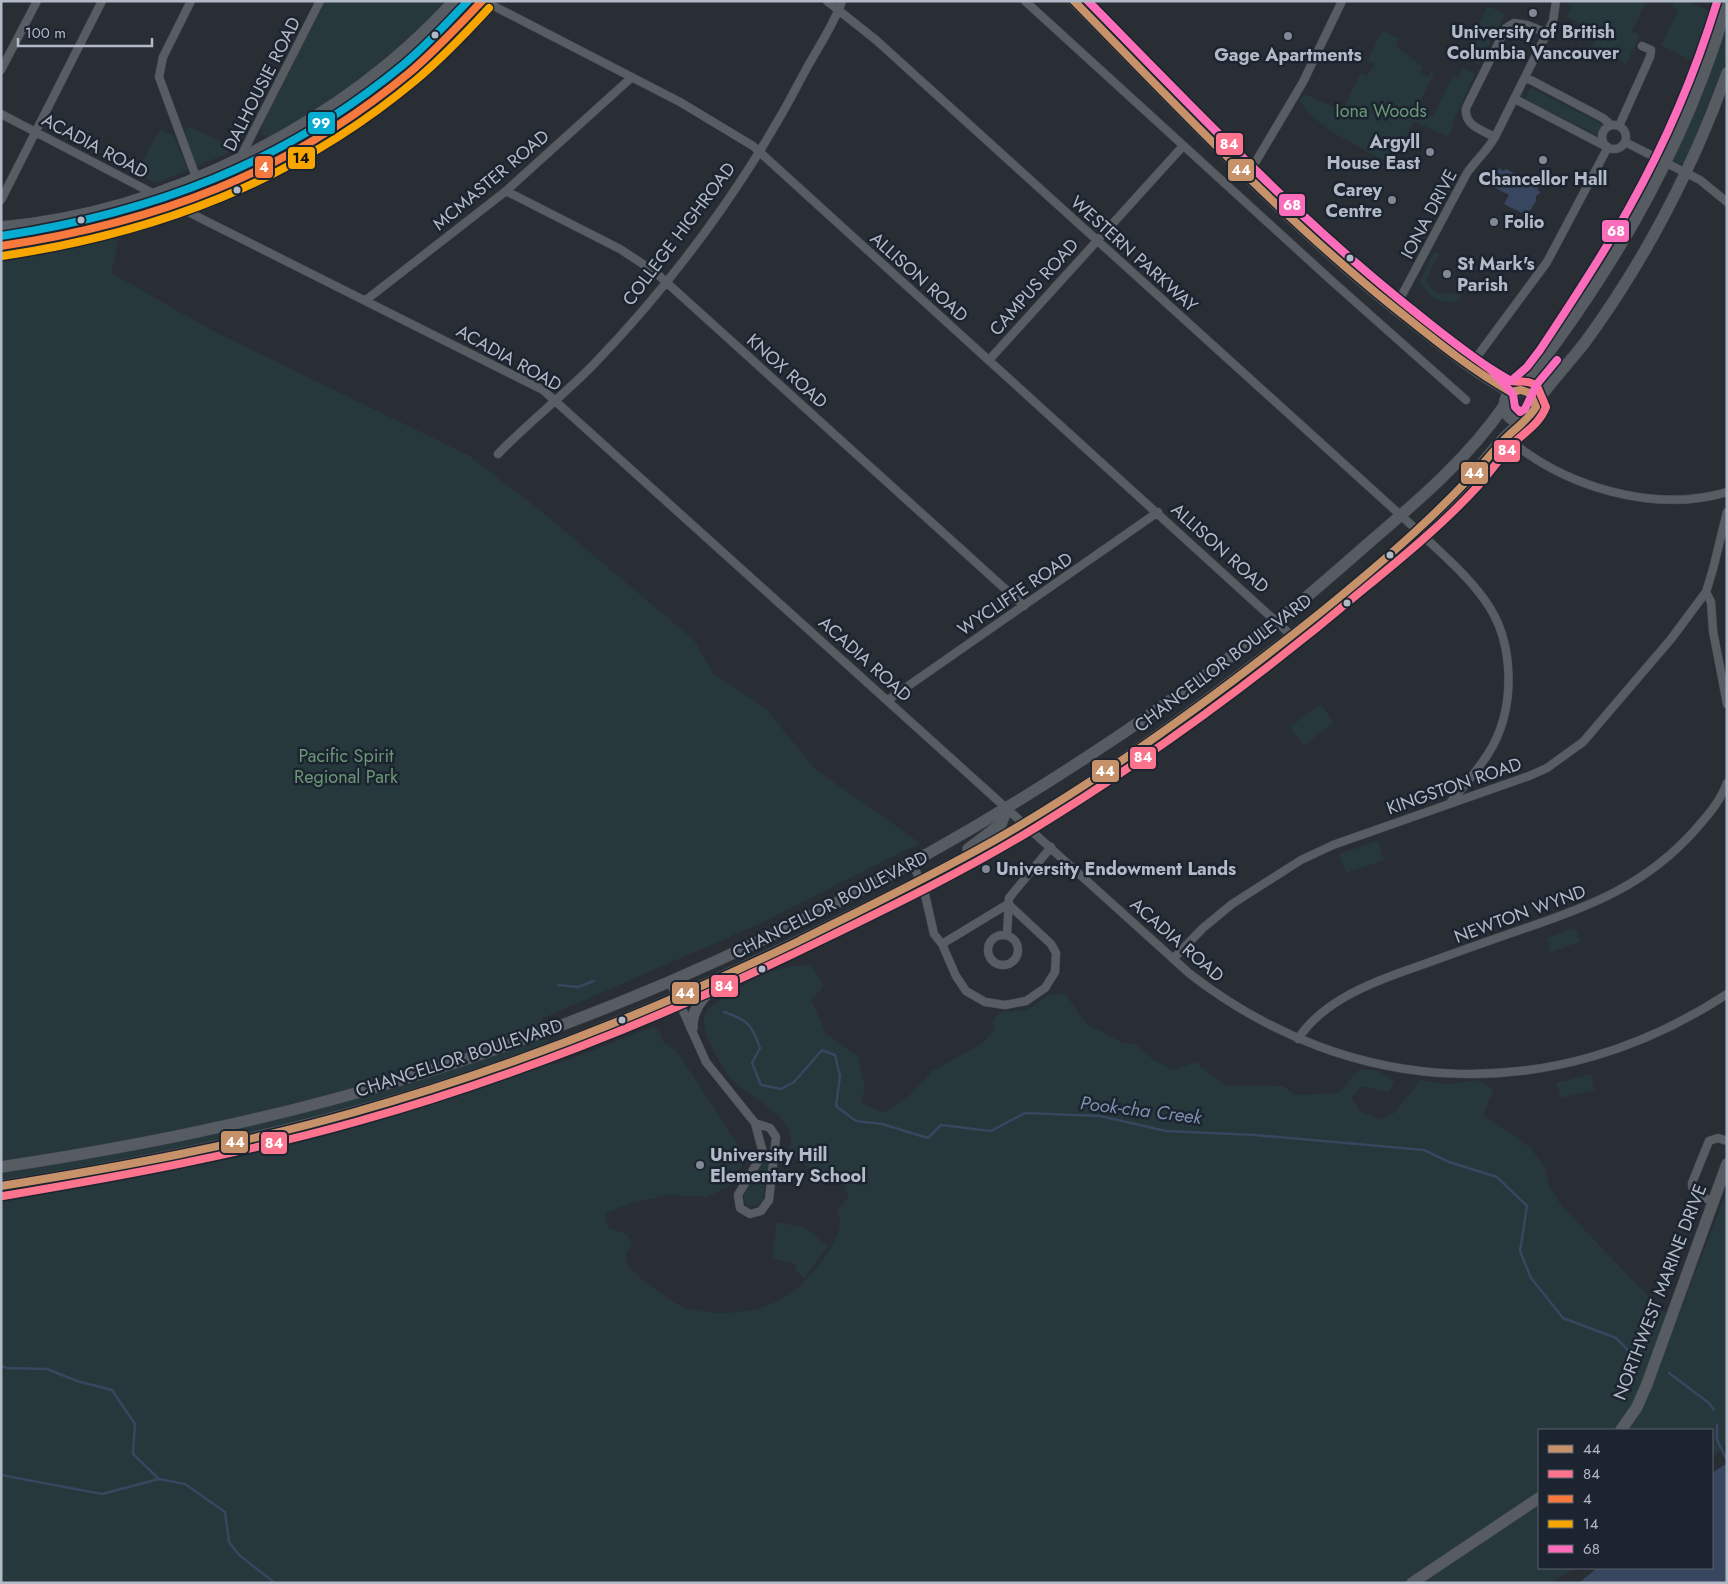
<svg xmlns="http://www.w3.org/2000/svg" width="1728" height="1584" font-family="Jost,sans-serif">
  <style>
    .green { fill: #26383b }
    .water { fill: #38475f }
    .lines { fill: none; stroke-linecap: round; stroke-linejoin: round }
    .stream { stroke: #38475f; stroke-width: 2.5 }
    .street-casing { stroke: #474a50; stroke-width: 9 }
    .secondary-casing { stroke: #474a50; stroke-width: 12 }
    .street { stroke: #585c63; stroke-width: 8 }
    .secondary { stroke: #575b62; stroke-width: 11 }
    .bus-1-casing { stroke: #1c2430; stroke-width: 11 }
    .bus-2-casing { stroke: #1c2430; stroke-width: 11 }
    .bus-3-casing { stroke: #1c2430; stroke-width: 11 }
    .bus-4-casing { stroke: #1c2430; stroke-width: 11 }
    .bus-5-casing { stroke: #1c2430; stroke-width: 11 }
    .bus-6-casing { stroke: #1c2430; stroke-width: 11 }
    .bus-1 { stroke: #c7916a; stroke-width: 8 }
    .bus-2 { stroke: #fc738d; stroke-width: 8 }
    .bus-3 { stroke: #f6793e; stroke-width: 8 }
    .bus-4 { stroke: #f7a600; stroke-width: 8 }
    .bus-5 { stroke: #fb6dba; stroke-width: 8 }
    .bus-6 { stroke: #06acd0; stroke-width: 8 }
    .poi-dot { fill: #838994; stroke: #1c2430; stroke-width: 2 }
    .bus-dot { fill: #b3bac7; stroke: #1c2430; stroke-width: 2 }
    .labels { text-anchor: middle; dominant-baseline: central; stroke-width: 5; stroke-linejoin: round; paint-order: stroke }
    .poi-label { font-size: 18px; font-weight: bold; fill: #b3bac7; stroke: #1c2430; text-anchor: start }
    .street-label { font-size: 18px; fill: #b3bac7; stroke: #1c2430 }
    .park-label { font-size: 18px; fill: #6a9776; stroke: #1c2430 }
    .water-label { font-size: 19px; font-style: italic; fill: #7c8fad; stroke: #1c2430 }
    .line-badge { stroke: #1c2430; stroke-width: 2 }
    .badge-label { font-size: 14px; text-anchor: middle; font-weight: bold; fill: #fff }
    .pale-badge-label { font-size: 14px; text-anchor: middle; font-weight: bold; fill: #111 }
  </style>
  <rect width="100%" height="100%" fill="#292e35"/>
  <path class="green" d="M325,1H448C400,46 351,90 294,123C285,127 276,135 266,137L261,133L263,122Z
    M459,1L472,2C467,14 453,24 444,33C387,92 317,138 242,173L241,170L244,160L297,130Z
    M1647,1L1632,31L1640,36L1626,64L1592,47L1596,39L1587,34L1589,28L1567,17L1572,6L1563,2Z
    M1674,1H1685L1714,13L1697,63L1661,45L1679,10L1672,6Z
    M1488,6L1505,14L1479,65L1467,59L1473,47L1468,45Z
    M1727,15V58L1684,163L1679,164L1671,159Z
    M1382,30L1399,39L1396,46L1423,67L1420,73L1428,77L1431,72L1434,74L1416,109L1433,116L1453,76L1458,78L1463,68L1475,74L1453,122L1454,124L1448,137L1414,121L1392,164C1361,148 1321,131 1300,102L1304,94L1342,111L1361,73L1367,76L1375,64L1368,60Z
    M1531,88L1604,125L1599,136L1525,99Z
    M188,126L233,148L231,152L197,166L183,137Z
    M160,129L174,136L188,170L156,183L130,170L134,162L141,165Z
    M227,169L223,183L180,200L173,198L170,193Z
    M151,198L163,206L120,221L1,242V230Z
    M119,237L111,273L215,332L468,455L542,512L694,640L713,673L766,709L815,769L920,843L759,924L541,1019L554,1065L653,1027L659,1030L663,1042L677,1051L743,1153L742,1166L732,1184L707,1197L668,1195L635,1202L605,1213L608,1228L627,1234L632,1245C628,1250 624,1255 626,1262C627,1271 676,1305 685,1308C717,1317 757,1314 785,1297C805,1286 833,1251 839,1230C845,1212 827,1217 849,1198L843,1180L804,1165L808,1162L797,1159L789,1150C790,1144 792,1136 790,1131C780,1111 752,1098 736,1083C724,1073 716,1055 709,1041C697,1013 706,1009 729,994C759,976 774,966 810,965L824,986L811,1000L826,1033L858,1057L865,1087L861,1103L883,1113L909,1096L932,1071L982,1044L995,1029L992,1023L999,1012L1028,1010L1046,996L1065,993L1085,1023L1123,1043L1137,1045L1155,1061L1173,1070L1195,1062L1224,1085L1284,1086L1293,1095L1338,1093L1360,1069L1379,1071L1395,1082L1389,1092L1361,1086L1351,1098L1360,1111L1381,1120L1394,1113L1421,1080L1447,1084L1479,1080L1493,1090L1483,1115L1531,1148L1545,1168L1549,1186L1561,1205L1663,1312L1679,1315L1727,1190V1445L1712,1457V1430H1539V1568H1575L1550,1583H1V262Z
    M1434,252L1439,254L1425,282L1431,285L1430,288L1444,295L1446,292L1451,295L1454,292L1462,296L1455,302C1437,302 1428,296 1420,281Z
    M1320,704L1334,722L1304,745L1290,727Z
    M1378,841L1384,860L1346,873L1339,854Z
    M1575,928L1580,942L1551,952L1547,938Z
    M1591,1074L1595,1090L1560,1098L1556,1083Z
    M767,1159L769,1164L762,1200L757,1206H748L745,1203L744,1195L763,1161Z
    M777,1222L805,1228L828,1246L804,1278L795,1270L796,1264L772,1258Z"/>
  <path class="water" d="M1499,168L1504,171L1506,169L1539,186L1537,190L1541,192L1536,196V201L1529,212L1532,214L1530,217L1504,204L1509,195L1490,185Z
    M1727,1463V1583H1579L1597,1568H1712V1473Z"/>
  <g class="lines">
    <path class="stream" d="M558,985L578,987L594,981
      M724,1012C748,1020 752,1025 760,1048L752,1063L761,1085L781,1089L794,1082L822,1050L835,1055L840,1076L836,1106L856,1121L882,1124L928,1138L941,1125L991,1131L1025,1113L1100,1116L1166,1131L1255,1135L1424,1150L1449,1162L1497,1177L1527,1206L1520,1251L1531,1278L1563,1318L1616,1338L1628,1350L1641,1357
      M1,1365L6,1368L47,1369L77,1381L112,1390L135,1424L133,1454L159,1479L185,1484L225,1512L229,1542L239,1555L275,1583
      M1669,1373L1709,1403L1714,1410
      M1717,1425V1440L1727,1460
      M1,1475L102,1494L159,1479"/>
    <g class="street-casing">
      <path id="street" d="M191,1L163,57L159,77L196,177
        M484,1L680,102L753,146L1292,636
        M827,1L876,40L1418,531C1441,553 1465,573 1484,599C1516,642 1516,710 1488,754C1477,771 1463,787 1450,803
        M1025,1L1333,282L1466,400
        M1547,33L1553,21L1556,1
        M1,70L37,1
        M1525,77L1603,118L1611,125
        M1515,99L1605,146
        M1,114L202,219L543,390L1190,974C1353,1100 1555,1107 1727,994
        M1602 137a12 12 0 1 1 24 0a12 12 0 1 1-24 0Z
        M1619,126L1650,57L1651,50L1642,46
        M1625,142L1700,180L1727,202
        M1249,178L1252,168L1303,82L1342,1
        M233,182L237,164L320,1
        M506,191L620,249L655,272L1024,606
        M1,200L102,1
        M366,300L506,191L632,77
        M1394,310L1467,173C1476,160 1487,151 1495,137L1547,33L1527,25L1514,23L1506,28L1466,108C1464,126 1482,130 1495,137
        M989,360L1183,146
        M1470,366L1547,262L1608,147
        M1506,437C1563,486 1652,514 1727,492
        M498,454C529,422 564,395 595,363C676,279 749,179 803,75C816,50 833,27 842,1
        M1727,512L1713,569L1706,592L1711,602L1713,631L1727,704
        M888,700L1158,512
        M912,862L924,890L934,934L942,944L956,976L966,991L985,1002L1005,1005L1026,1001L1045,988L1055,972L1056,953L1051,944L1008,904
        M988 950a15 15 0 1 1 30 0a15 15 0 1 1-30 0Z
        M1007,935L1009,898L1051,847
        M942,944L1008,904
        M1173,959L1203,928L1232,904L1301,860L1333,845L1529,776L1547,768L1583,742L1671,639L1706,592
        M670,982L706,1062L755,1123L763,1153L738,1195L740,1208L750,1214L761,1211L769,1200L776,1137L770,1128L755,1123
        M1298,1039C1323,1000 1375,981 1416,967C1452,954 1488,941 1523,929C1591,906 1646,885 1695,830C1708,815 1720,802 1727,783
        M1713,1201C1704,1198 1691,1195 1692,1183L1709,1141L1718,1138L1727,1141"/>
    </g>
    <g class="secondary-casing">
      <path id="secondary" d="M1074,1C1183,111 1289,227 1412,322C1444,347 1475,373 1511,392
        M1086,1L1133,50
        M1,227C168,212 341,124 454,1
        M1,246C150,229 294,169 409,73C435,51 458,26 482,1
        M1516,390C1540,367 1558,340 1577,313C1641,220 1695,114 1727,5
        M1536,407L1530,393L1521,390L1507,395C1501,407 1505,417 1517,422C1536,422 1535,403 1545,391C1558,374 1573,358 1586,341C1645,260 1693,167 1727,73
        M968,849L1001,824L1007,809
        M692,1028C691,1009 704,997 716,983
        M1,1167C121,1149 239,1126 356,1093C678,1002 978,847 1245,646C1289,613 1330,577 1371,541C1419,500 1468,458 1504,406
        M1,1186C165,1160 327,1126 484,1072C609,1029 727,977 845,918C905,889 964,859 1022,825C1114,770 1201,705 1286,640C1344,596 1400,549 1452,498C1476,474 1495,442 1522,422
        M1621,1430L1637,1407L1647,1384L1727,1164
        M1412,1583L1539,1498"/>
    </g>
    <use href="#street" class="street"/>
    <use href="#secondary" class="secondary"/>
    <g class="bus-1-casing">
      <path id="bus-1" d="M1,1186C120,1167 239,1145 355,1112C508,1069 656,1010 799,941C867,907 936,874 1002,836C1114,771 1219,694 1320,613C1384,561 1446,508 1499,445C1511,431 1527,422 1536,407L1530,393L1521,390L1511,392C1468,368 1430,336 1391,305C1277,213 1177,106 1074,1"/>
    </g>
    <g class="bus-2-casing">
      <path id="bus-2" d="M3,1196C122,1176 242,1154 359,1121C519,1076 673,1013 822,940C894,905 966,870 1035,828C1151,757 1261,676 1365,588C1404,556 1443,524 1477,487C1489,474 1499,459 1511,446C1524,432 1539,425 1546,407L1537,386C1527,379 1522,383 1512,381C1500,379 1478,360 1468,353C1328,251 1209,124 1088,1"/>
    </g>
    <g class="bus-3-casing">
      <path id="bus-3" d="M1,246C155,223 288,173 409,73C435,51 458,26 482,1"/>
    </g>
    <g class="bus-4-casing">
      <path id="bus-4" d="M2,256C157,233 295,181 416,80C442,58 466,33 489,8"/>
    </g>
    <g class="bus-5-casing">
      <path id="bus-5" d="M1088,1C1188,103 1286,208 1398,298C1434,327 1470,358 1511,381L1527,367L1540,350C1571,303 1602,257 1629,208C1666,142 1695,74 1717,2
        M1491,370L1513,394L1515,407L1520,412L1525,409L1537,384L1557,360"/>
    </g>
    <g class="bus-6-casing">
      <path id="bus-6" d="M1,236C152,213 284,163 403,65C426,46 447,23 468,1"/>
    </g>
    <use href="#bus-1" class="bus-1"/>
    <use href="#bus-2" class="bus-2"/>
    <use href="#bus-3" class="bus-3"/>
    <use href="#bus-4" class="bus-4"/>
    <use href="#bus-5" class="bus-5"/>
    <use href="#bus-6" class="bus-6"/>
  </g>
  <g class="poi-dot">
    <circle cx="1533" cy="13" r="5"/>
    <circle cx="1288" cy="36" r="5"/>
    <circle cx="1430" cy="152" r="5"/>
    <circle cx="1543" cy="160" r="5"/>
    <circle cx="1392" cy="200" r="5"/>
    <circle cx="1494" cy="222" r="5"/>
    <circle cx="1447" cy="274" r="5"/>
    <circle cx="986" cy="869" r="5"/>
    <circle cx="700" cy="1165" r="5"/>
  </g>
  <g class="bus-dot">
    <circle cx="435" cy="35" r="4.5"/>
    <circle cx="237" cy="190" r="4.5"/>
    <circle cx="81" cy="220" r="4.5"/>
    <circle cx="1350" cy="258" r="4.5"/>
    <circle cx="1390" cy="555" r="4.5"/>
    <circle cx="1347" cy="603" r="4.5"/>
    <circle cx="762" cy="969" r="4.5"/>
    <circle cx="622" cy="1020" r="4.5"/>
  </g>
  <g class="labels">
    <g class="poi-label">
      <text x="1533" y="32" text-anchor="middle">University of British<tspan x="1533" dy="21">Columbia Vancouver</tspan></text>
      <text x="1288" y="55" text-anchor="middle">Gage Apartments</text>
      <text x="1420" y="142" text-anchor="end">Argyll<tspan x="1420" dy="21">House East</tspan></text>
      <text x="1543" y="179" text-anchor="middle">Chancellor Hall</text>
      <text x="1382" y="190" text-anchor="end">Carey<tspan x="1382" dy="21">Centre</tspan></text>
      <text x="1504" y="222">Folio</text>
      <text x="1457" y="264">St Mark's<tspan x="1457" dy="21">Parish</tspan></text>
      <text x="996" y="869">University Endowment Lands</text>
      <text x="710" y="1155">University Hill<tspan x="710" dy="21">Elementary School</tspan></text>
    </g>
    <g class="street-label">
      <text transform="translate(262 84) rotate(-63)">DALHOUSIE ROAD</text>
      <text transform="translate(95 146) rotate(28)">ACADIA ROAD</text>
      <text transform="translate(491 180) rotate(-40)">MCMASTER ROAD</text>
      <text transform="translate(1429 214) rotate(-62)">IONA DRIVE</text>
      <text transform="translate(679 234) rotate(-53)">COLLEGE HIGHROAD</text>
      <text transform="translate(1134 254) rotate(42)">WESTERN PARKWAY</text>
      <text transform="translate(919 277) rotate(42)">ALLISON ROAD</text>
      <text transform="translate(1034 287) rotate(-48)">CAMPUS ROAD</text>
      <text transform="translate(509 358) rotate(29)">ACADIA ROAD</text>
      <text transform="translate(787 371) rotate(42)">KNOX ROAD</text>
      <text transform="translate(1220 548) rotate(42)">ALLISON ROAD</text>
      <text transform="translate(1015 594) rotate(-34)">WYCLIFFE ROAD</text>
      <text transform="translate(865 659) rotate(42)">ACADIA ROAD</text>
      <text transform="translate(1223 663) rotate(-37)">CHANCELLOR BOULEVARD</text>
      <text transform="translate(1454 786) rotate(-19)">KINGSTON ROAD</text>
      <text transform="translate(830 905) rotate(-27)">CHANCELLOR BOULEVARD</text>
      <text transform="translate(1520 914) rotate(-20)">NEWTON WYND</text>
      <text transform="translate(1177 940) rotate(41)">ACADIA ROAD</text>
      <text transform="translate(459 1058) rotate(-18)">CHANCELLOR BOULEVARD</text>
      <text transform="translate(1660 1292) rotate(-69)">NORTHWEST MARINE DRIVE</text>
    </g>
    <g class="park-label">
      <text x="1381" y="111">Iona Woods</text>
      <text x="346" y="756">Pacific Spirit<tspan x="346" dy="21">Regional Park</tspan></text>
    </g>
    <g class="water-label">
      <text transform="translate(1141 1110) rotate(7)">Pook-cha Creek</text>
    </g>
  </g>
  <g class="line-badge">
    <rect x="307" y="111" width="29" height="24" rx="5" fill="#06acd0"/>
    <rect x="1215" y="132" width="29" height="24" rx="5" fill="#fc738d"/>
    <rect x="287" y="146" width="29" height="24" rx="5" fill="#f7a600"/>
    <rect x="254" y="155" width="20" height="24" rx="5" fill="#f6793e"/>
    <rect x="1227" y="158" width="28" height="24" rx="5" fill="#c7916a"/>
    <rect x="1278" y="193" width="28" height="24" rx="5" fill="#fb6dba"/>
    <rect x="1601" y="219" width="29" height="24" rx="5" fill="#fb6dba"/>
    <rect x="1493" y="439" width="28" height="24" rx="5" fill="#fc738d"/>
    <rect x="1460" y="461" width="29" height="24" rx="5" fill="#c7916a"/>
    <rect x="1129" y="746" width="28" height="24" rx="5" fill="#fc738d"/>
    <rect x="1091" y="759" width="29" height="24" rx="5" fill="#c7916a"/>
    <rect x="710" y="974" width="29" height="24" rx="5" fill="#fc738d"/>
    <rect x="671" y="981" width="29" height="24" rx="5" fill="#c7916a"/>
    <rect x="220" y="1130" width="29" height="24" rx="5" fill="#c7916a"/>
    <rect x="260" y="1131" width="28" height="24" rx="5" fill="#fc738d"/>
  </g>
  <g class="badge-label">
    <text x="321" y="128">99</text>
    <text x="1229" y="149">84</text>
    <text x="264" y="172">4</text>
    <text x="1241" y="175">44</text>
    <text x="1292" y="210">68</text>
    <text x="1616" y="236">68</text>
    <text x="1507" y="455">84</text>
    <text x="1474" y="478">44</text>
    <text x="1143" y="762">84</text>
    <text x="1105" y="776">44</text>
    <text x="724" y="991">84</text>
    <text x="685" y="998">44</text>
    <text x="235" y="1147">44</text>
    <text x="274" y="1148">84</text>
  </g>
  <g class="pale-badge-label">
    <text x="301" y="163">14</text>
  </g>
  <rect width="1728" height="1584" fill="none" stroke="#b3bac7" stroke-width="5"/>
  <rect x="1538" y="1429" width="175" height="140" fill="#1c2430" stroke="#58606c"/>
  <rect x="1548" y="1445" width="25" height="8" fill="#c7916a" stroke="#58606c"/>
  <text x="1583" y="1454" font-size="15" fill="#b3bac7">44</text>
  <rect x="1548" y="1470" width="25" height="8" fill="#fc738d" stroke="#58606c"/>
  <text x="1583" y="1479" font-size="15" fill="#b3bac7">84</text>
  <rect x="1548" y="1495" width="25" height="8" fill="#f6793e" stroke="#58606c"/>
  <text x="1583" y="1504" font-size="15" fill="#b3bac7">4</text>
  <rect x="1548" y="1520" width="25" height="8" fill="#f7a600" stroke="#58606c"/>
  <text x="1583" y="1529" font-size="15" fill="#b3bac7">14</text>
  <rect x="1548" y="1545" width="25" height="8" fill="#fb6dba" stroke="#58606c"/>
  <text x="1583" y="1554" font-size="15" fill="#b3bac7">68</text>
  <path d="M18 38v8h134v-8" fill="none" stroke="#b3bac7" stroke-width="2.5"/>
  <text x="25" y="38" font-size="15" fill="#b3bac7" stroke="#1c2430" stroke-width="4" paint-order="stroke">100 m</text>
</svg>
